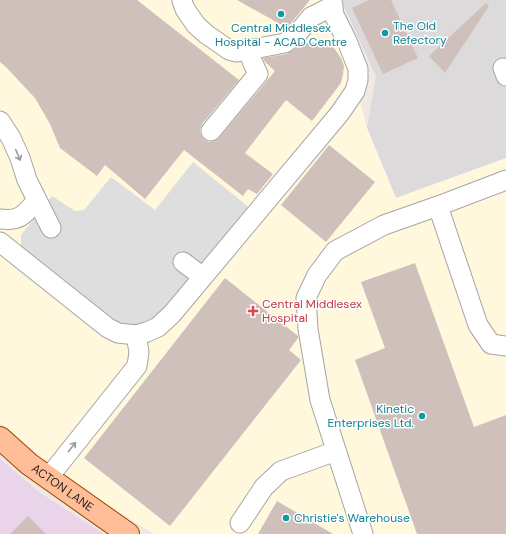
<svg xmlns="http://www.w3.org/2000/svg" width="506" height="534" font-family="'DM Sans',sans-serif">
  <style>
    .residential { fill: #dcdadb }
    .industrial { fill: #e9d4e9 }
    .education { fill: #fff8dc }
    .parking { fill: #dedede }
    .building { fill: #d0c0bb }
    .lines { fill: none; stroke-linecap: round; stroke-linejoin: round }
    .minor-casing { stroke: #a5a5a5; stroke-width: 21 }
    .major-casing { stroke: #974600; stroke-width: 24 }
    .minor { stroke: #fff; stroke-width: 19 }
    .major { stroke: #ffbd98; stroke-width: 22 }
    .oneway { stroke: #9a9a9a }
    .culture-dot { fill: #0f9aa8; stroke: #fff; stroke-width: 1.5 }
    .health-dot { fill: #e0444e; stroke: #fff; stroke-width: 1.5 }
    .labels { text-anchor: middle; dominant-baseline: central; stroke-width: 3; stroke-linejoin: round; paint-order: stroke }
    .culture-label { font-size: 12px; fill: #0d838f; stroke: #fff; text-anchor: start }
    .health-label { font-size: 12px; fill: #be3a42; stroke: #fff; text-anchor: start }
    .street-label { font-size: 12px; fill: #1e1e1e; stroke: #fff }
  </style>
  <rect width="100%" height="100%" fill="#f0e9e3"/>
  <path class="residential" d="M341,0H506V158L396,198L367,128L376,76Z"/>
  <path class="industrial" d="M0,459L39,492L104,534H0Z"/>
  <path class="education" d="M0,0H322L321,1L350,65L367,128L396,198L506,158V534H154L55,472L0,423Z"/>
  <path class="parking" d="M193,162L251,209L168,313L144,327L115,325L21,247V235L52,196L75,211L84,210L111,177L155,210Z"/>
  <path class="building" d="M0,0H137L239,80L202,124L200,130L201,135L204,139L209,142L214,141L219,138L275,71L265,62L263,58L287,54L304,43L317,42L326,44L334,48L341,58L344,66L343,74L341,83L312,121L286,100L245,153L273,174L257,194L248,189L243,196L184,150L145,199L105,165L97,176L60,148L50,124L35,98L5,66L0,62Z
    M237,0H310L287,28Z
    M369,0H391L418,58L383,74L352,8Z
    M486,3L489,6L445,73L429,56Z
    M329,145L375,182L326,242L281,205Z
    M415,263L474,427L506,415V534H417L355,360L385,348L361,282Z
    M225,278L298,336V338L289,350L301,360L170,526L84,458Z
    M277,501L333,534H258Z
    M28,516L46,534H10Z"/>
  <g class="lines">
    <g class="minor-casing">
      <path id="minor" d="M182,1L185,9L196,25L206,34L229,50L237,52L285,43L297,34L311,17L333,6
        M503,68L506,76
        M0,121L11,138L20,158L27,180L51,228
        M211,131L258,74L252,61L249,50
        M438,206L478,325L491,344L506,346
        M0,219C20,222 25,214 37,200
        M0,242L108,328L118,333L136,335L147,332L158,327L172,314L340,113L355,91L358,80V69L347,41L334,15L332,0
        M183,262L203,277
        M48,478L137,366L139,352L136,335
        M240,523L264,487L281,471L336,451
        M363,534L320,400L308,329L306,298L317,275L335,251L384,225L438,206L506,180"/>
    </g>
    <g class="major-casing">
      <g id="major">
        <path id="s1" d="M0,438L29,464L128,534"/>
      </g>
    </g>
    <use href="#minor" class="minor"/>
    <use href="#major" class="major"/>
  </g>
  <defs><path id="oneway-shaft" d="M-6 0H5M1.5-3L5.5 0L1.5 3" fill="none" stroke-width="1.6" stroke-linecap="round" stroke-linejoin="round"/></defs>
  <g class="oneway">
    <use href="#oneway-shaft" transform="translate(18 155) rotate(67)"/>
    <use href="#oneway-shaft" transform="translate(72 447) rotate(-52)"/>
  </g>
  <g class="culture-dot">
    <circle cx="281" cy="14" r="4"/>
    <circle cx="385" cy="33" r="4"/>
    <circle cx="422" cy="416" r="4"/>
    <circle cx="286" cy="518" r="4"/>
  </g>
  <path class="health-dot" d="M251 305h4v4h4v4h-4v4h-4v-4h-4v-4h4z"/>
  <g class="labels">
    <g class="culture-label">
      <text x="393" y="26">The Old<tspan x="393" dy="14">Refectory</tspan></text>
      <text x="281" y="28" text-anchor="middle">Central Middlesex<tspan x="281" dy="14">Hospital - ACAD Centre</tspan></text>
      <text x="414" y="409" text-anchor="end">Kinetic<tspan x="414" dy="14">Enterprises Ltd.</tspan></text>
      <text x="294" y="518">Christie's Warehouse</text>
    </g>
    <g class="health-label">
      <text x="262" y="304">Central Middlesex<tspan x="262" dy="14">Hospital</tspan></text>
    </g>
    <g class="street-label">
      <text stroke="none"><textPath href="#s1" startOffset="80">ACTON LANE</textPath></text>
    </g>
  </g>
</svg>
